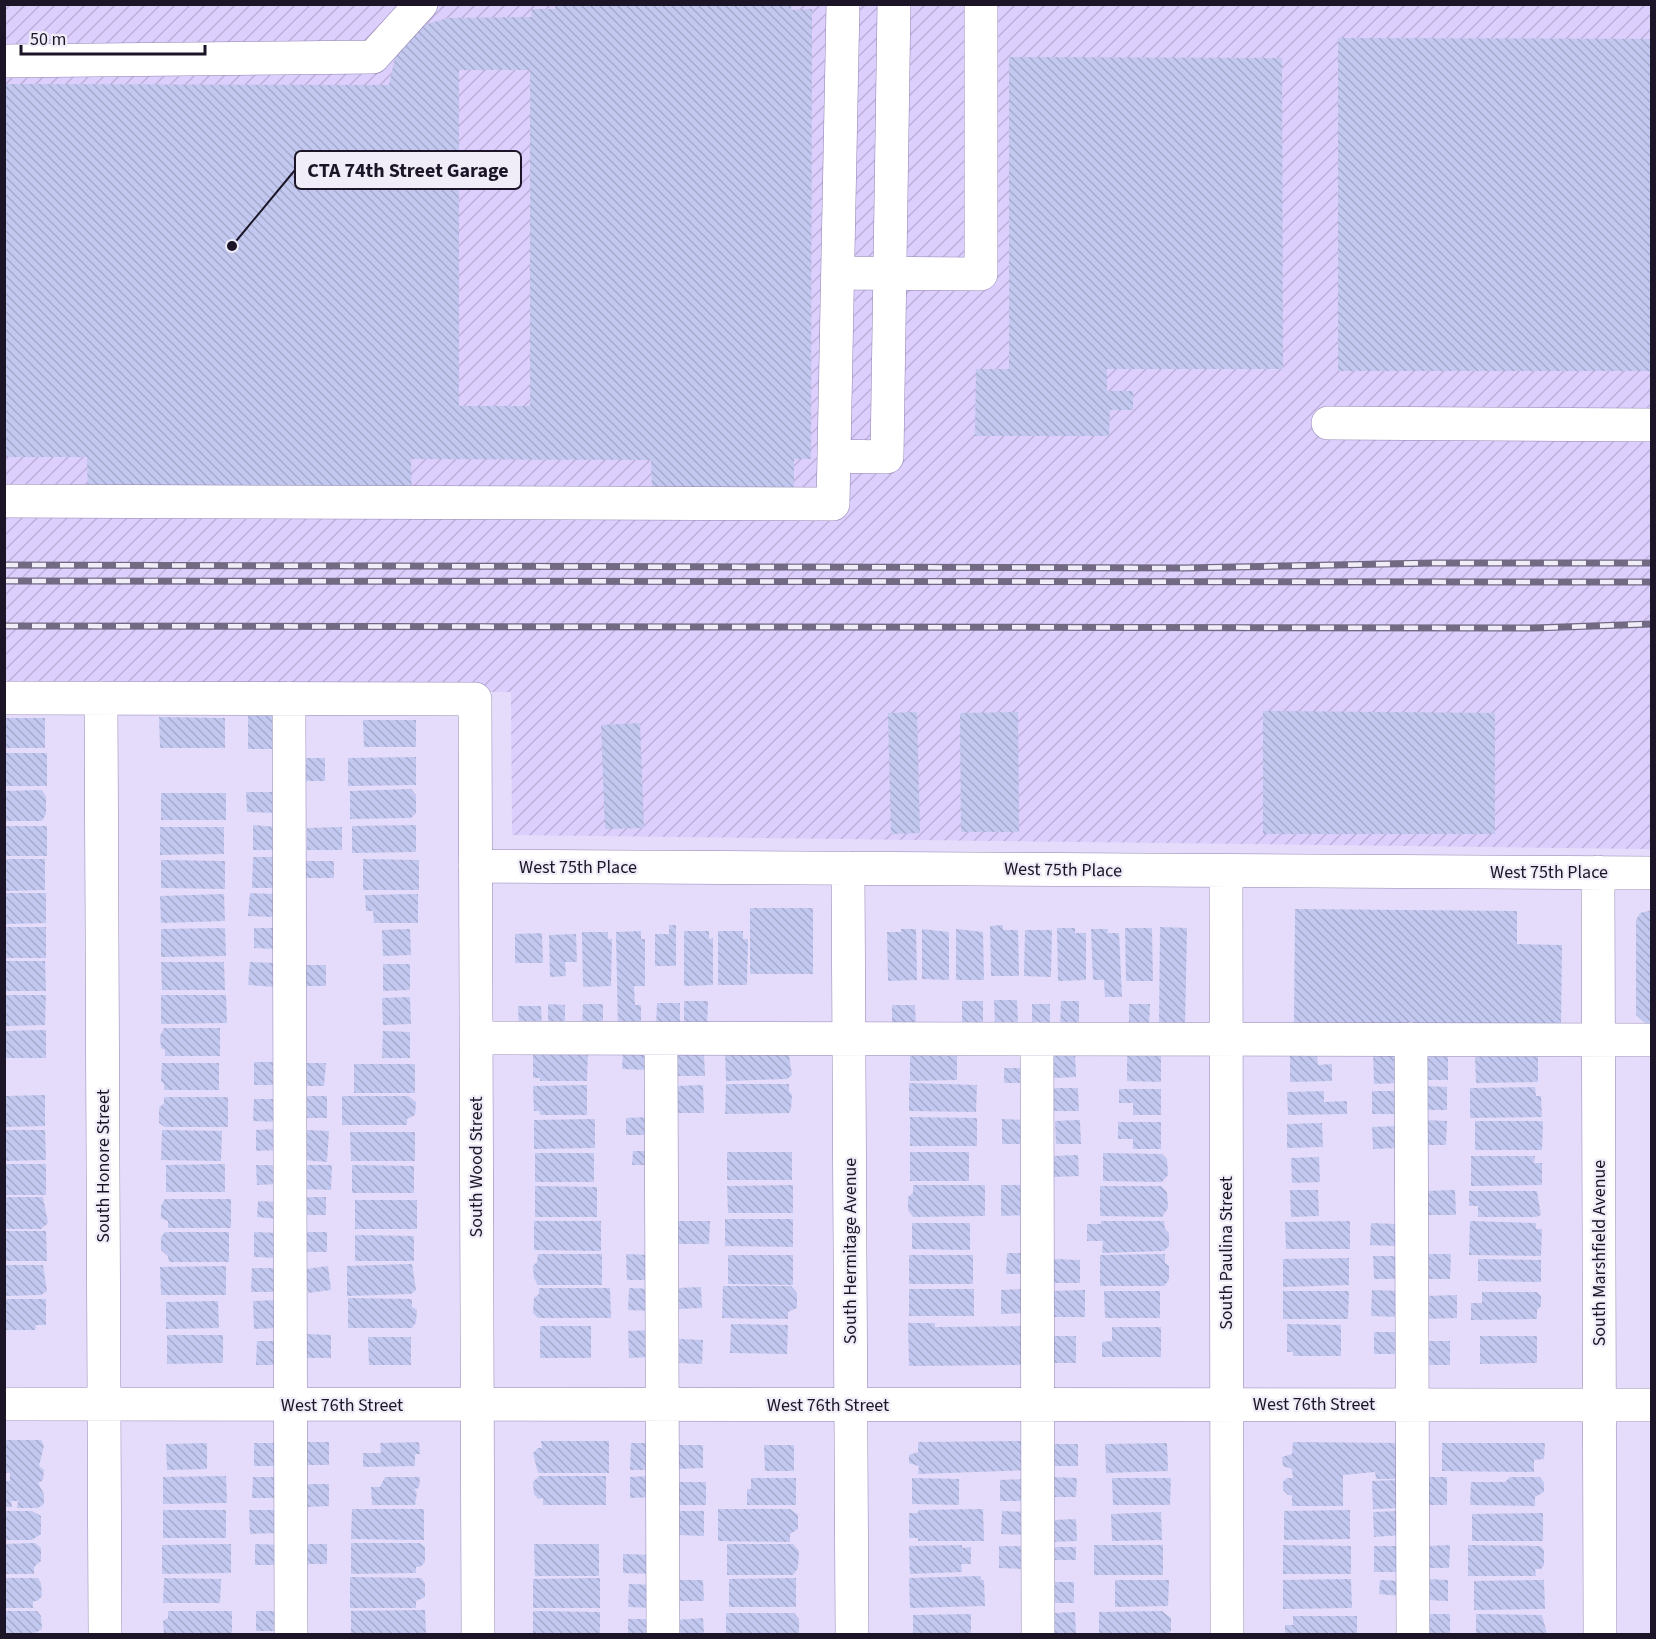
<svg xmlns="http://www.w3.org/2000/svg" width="1656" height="1639" font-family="'Source Sans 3',sans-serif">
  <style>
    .industrial { fill: url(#industrial-furrows) }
    .building { fill: url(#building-back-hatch); fill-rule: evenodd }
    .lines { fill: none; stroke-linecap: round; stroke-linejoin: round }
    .minor-casing { stroke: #9283b2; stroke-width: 34 }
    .minor { stroke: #fff; stroke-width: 33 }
    .rail-casing { stroke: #726a82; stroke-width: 7 }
    .rail { stroke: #f0edf8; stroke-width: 4.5; stroke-dasharray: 14; stroke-linecap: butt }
    .labels { text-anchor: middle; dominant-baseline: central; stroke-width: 4.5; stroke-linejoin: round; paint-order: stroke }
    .street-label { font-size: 18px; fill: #1b1527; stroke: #f0edf8 }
    .leader { fill: none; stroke: #1b1527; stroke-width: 2 }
    .callout-dot { fill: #1b1527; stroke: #f0edf8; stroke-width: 2 }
    .callout { fill: #f0edf8; stroke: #1b1527; stroke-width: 2 }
    .callout-label { font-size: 20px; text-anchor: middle; font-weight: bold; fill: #1b1527 }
  </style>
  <defs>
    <pattern id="industrial-furrows" width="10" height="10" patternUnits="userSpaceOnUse" patternTransform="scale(1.5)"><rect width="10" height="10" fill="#dccefd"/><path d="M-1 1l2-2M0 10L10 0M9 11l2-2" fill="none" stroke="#bcb0d9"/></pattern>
    <pattern id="building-back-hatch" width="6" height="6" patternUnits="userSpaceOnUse" patternTransform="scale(1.5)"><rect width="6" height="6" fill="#c2c8ef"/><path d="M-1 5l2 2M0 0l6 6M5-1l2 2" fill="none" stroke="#a6abcd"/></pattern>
  </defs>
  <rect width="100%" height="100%" fill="#e5dcfb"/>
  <path class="industrial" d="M4,5H1651V849L512,835L511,692L5,693Z"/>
  <path class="building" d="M555,4H791V10L812,9L811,459H794V489L652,490L651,460L411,459L412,499L88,498L87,457H4V84L389,85L396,53L418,29L427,24L448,18L531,17L532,9H555ZM459,70H530V406H459Z
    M1338,38L1652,39V371H1338Z
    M1009,57L1282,58L1283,369H1107V391H1133V410H1110L1109,436H975L976,369H1009Z
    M1263,711L1495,713V834H1263Z
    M917,712L920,833L891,834L888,713Z
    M1018,712L1019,832H961L960,713Z
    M248,716H275L274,749H248Z
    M159,717L225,718V748H160Z
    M4,718H45V748H4Z
    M363,720H416V747H364Z
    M640,723L644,828L605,829L601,725Z
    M4,753H47V786H4Z
    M416,757V785L348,786V758Z
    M302,758H325V781H302Z
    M411,789L416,795V813L411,818L350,819V791Z
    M42,790L46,797V814L42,821H4V791Z
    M246,792H275V813L247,812Z
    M161,793H226V820H161Z
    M253,825L276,827V850H253Z
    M416,825V852L352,853V826Z
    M4,826H47V856H4Z
    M160,827H224V854L160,855Z
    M342,827V850H307V828Z
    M253,857H277L276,888H252Z
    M4,859H45V890L4,891Z
    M363,859L419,860V890H363Z
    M161,860L225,861V889L161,888Z
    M306,861H334V878H306Z
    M4,893H46V923L4,924Z
    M250,893L274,894L273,917L248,916Z
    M224,894L225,921L161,923L160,896Z
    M418,894V923H374L373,911H366L365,895Z
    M750,908H813V974H750Z
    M1295,909L1517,911V944L1562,945L1561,1027L1294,1025Z
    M1652,910V1029L1636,1015V920L1640,913Z
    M669,925H676V966H655V934H669Z
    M1003,925V930H1018L1019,976H991L990,926Z
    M4,927H46V958H4Z
    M1160,927L1187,928L1185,1028L1159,1027Z
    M225,928L226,956L161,957V929Z
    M254,928H278L277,949L254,948Z
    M1057,928H1075V933H1086V980L1058,981Z
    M1125,928H1152L1153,981H1126Z
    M410,929L411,955L383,956L382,930Z
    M901,929H916L917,980L888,981L887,932H901Z
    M922,929L949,932V980L922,979Z
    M956,929L983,932L984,980H956Z
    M1091,929H1108L1107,933H1119L1122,997H1105L1104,980H1093Z
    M1025,930H1052L1051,977L1024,976Z
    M641,931V939H645V986H634L635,1005H641V1029L618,1030L616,932Z
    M684,931H709V939L713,938V985L684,986Z
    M718,931H743V939H748L747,985H718Z
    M582,932H608V939H612L611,986L583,987Z
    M542,933L543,963H515V934Z
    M576,934L577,962H565L566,976L550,977L549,935Z
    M4,961H45L46,991H4Z
    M161,962H224L225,990H162Z
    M250,962L277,963L276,987L248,985Z
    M383,964H410V990L383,991Z
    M302,965H326V986H302Z
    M4,995H46L45,1025L4,1026Z
    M161,995H226L227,1023L161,1024Z
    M410,997L411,1024L383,1025L382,998Z
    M994,1000H1017L1018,1024H995Z
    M684,1001H708L707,1029H684Z
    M962,1001H983V1027H962Z
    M1061,1001H1079V1026L1060,1025Z
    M657,1003H680V1028H656Z
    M548,1004L565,1005V1027H548Z
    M583,1004H603V1029L582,1028Z
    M1032,1004H1050V1027H1032Z
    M1129,1004H1150L1149,1028L1129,1027Z
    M892,1005H915L916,1027H892Z
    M518,1006H541L542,1028L519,1029Z
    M164,1028H220V1056H165V1050L161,1048L160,1036Z
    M46,1030V1058H4V1031Z
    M383,1031L410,1032V1058H382Z
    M788,1049L792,1075L787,1079L726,1081L725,1051Z
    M910,1049L957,1050V1080L910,1081Z
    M533,1050H588L587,1081H540V1078H533Z
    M623,1051H647V1070L622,1069Z
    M1161,1052V1082L1127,1081V1053Z
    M1373,1052H1399V1083L1374,1084Z
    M675,1053H704L705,1076H675Z
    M1075,1053L1076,1077L1054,1078L1053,1054Z
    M1538,1053V1082L1476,1083L1475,1055Z
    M1290,1055H1317L1318,1065L1332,1064V1081L1290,1082Z
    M1426,1056H1448V1080H1425Z
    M254,1062H277L276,1085H254Z
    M162,1063H219V1090H164V1084L161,1081Z
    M304,1063H326L324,1086H303Z
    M354,1064H415V1093H354Z
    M1004,1068H1028V1083H1004Z
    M909,1083L977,1085L976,1112L909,1111Z
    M726,1084H789V1091L792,1095L791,1109L789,1113L725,1114Z
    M587,1085V1115H540V1111H534L533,1086Z
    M703,1085L704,1113H675V1086Z
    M1425,1086L1447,1087V1110H1424Z
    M1535,1087L1536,1096H1541L1542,1117L1470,1118V1088Z
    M1053,1088H1078L1079,1111H1054Z
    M1119,1089H1161V1115H1133V1103H1119Z
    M1324,1091V1102L1347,1101V1114L1288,1115L1287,1092Z
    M1372,1091H1398V1114H1372Z
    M45,1095V1126L4,1127V1096Z
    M304,1096H327V1118H303Z
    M342,1096H408L416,1102L415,1115L407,1119V1125H342Z
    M164,1097H228V1127H165L159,1123V1108L164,1103Z
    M254,1099H277V1122L253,1121Z
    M649,1117V1135H626V1118Z
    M910,1117L977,1118V1146H910Z
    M595,1119V1148L534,1149V1120Z
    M1002,1119L1025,1120V1144H1002Z
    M1080,1120L1081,1144H1056L1055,1121Z
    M1424,1120L1447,1121L1446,1145H1424Z
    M1475,1121H1543L1542,1150H1475Z
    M1118,1122H1161V1149H1133V1139H1118Z
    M1322,1123L1323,1147L1287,1148V1124Z
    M1399,1126V1148L1373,1149L1372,1127Z
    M277,1129L278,1150L256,1151V1130Z
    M4,1130H45L46,1160L4,1161Z
    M162,1130L222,1131L221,1161L161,1160Z
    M305,1130L329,1131L327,1162L303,1160Z
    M350,1132H415V1161H351Z
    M633,1151H651V1165H632Z
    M727,1152H792V1180H727Z
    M910,1152H969V1181H910Z
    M535,1153H594V1182H535Z
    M1103,1153L1162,1154L1167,1159L1168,1175L1162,1182L1103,1181Z
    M1078,1155L1079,1176L1053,1177V1156Z
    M1471,1156H1535L1534,1163H1542V1185L1471,1186Z
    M1319,1157L1320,1182L1292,1183L1291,1158Z
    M4,1164H46V1195H4Z
    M225,1164V1192H166V1165Z
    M256,1165H280V1184L257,1185Z
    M306,1165H332L331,1190L305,1189Z
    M352,1165L414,1166V1193H352Z
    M793,1185V1213H728L727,1186Z
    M913,1185H985V1216L913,1217L908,1210V1197L913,1193Z
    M1001,1185H1025L1026,1215L1001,1216Z
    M535,1186L597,1187V1217H535Z
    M1100,1186H1161L1167,1192L1168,1208L1162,1217L1100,1216Z
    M1290,1190H1318L1319,1216L1291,1217Z
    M1455,1190L1456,1215H1426L1425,1191Z
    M1469,1191H1537L1541,1215L1536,1217H1478V1206H1469Z
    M4,1197H43L48,1223L41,1229H4Z
    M302,1197H326V1215H302Z
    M165,1199H231V1228H168V1221L161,1218V1206Z
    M355,1200H417V1229H355Z
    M258,1201L280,1202L279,1219L257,1217Z
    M725,1219H793V1247L725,1246Z
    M534,1221H601V1251L534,1250Z
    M678,1221H710L709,1244H678Z
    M1101,1221H1164L1165,1229L1169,1233V1246L1164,1251L1102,1253L1103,1241H1087V1224H1101Z
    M1350,1221V1249H1286L1285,1222Z
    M1470,1221L1536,1223V1229H1542L1541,1256L1469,1255Z
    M912,1223H970V1250L912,1249Z
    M1371,1223L1397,1224L1396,1246L1370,1245Z
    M4,1231H46L47,1261H4Z
    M165,1232H229V1262H169L168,1256L161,1250V1237Z
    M254,1232L280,1233L279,1258L254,1257Z
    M304,1232H327V1252H304Z
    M355,1235L414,1236V1261H355Z
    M1007,1253H1029L1028,1274H1006Z
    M538,1254H602V1285H538L534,1278L533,1266L537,1262Z
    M626,1254L652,1255V1280H627Z
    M1165,1254V1263L1169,1266V1280L1164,1286H1100V1255Z
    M1425,1254H1451L1450,1279H1425Z
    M728,1255H793V1285L728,1284Z
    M909,1255H973V1284H909Z
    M1373,1256H1400L1401,1279H1374Z
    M1349,1258V1285L1283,1287V1259Z
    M1053,1259L1080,1260V1283H1054Z
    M1478,1259L1541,1260V1282L1478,1281Z
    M412,1264L416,1290L411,1294L347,1296V1266Z
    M4,1265H43L47,1291L41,1295L4,1296Z
    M226,1266V1295H161L160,1267Z
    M328,1266L331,1290L308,1293L305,1269Z
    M252,1268H276V1292H251Z
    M723,1286H791L797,1293V1308L788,1312V1319L722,1318Z
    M701,1287L702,1308L678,1309L677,1288Z
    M539,1288H610L611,1318H538L533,1313L534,1298L539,1294Z
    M629,1288L654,1289V1311L628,1310Z
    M909,1289H974V1316H909Z
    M1025,1289L1026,1313L1001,1314V1290Z
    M1085,1290V1317H1054L1053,1291Z
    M1372,1290L1401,1291L1399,1317L1371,1316Z
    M1104,1291H1160V1318H1105Z
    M1283,1291H1349L1348,1319H1283Z
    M1482,1292H1537L1541,1296V1306L1537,1310V1319L1471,1320V1303H1482Z
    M1457,1295V1318L1426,1319L1425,1296Z
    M348,1298L412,1299V1307L417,1310L416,1322L412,1328H348Z
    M4,1299H46V1325H36L35,1330H4Z
    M279,1300L280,1328L254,1329L253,1301Z
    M218,1301L219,1328L166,1329V1302Z
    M908,1323H935V1327L1030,1326V1365L909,1366Z
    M731,1324L788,1325L787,1354L730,1353Z
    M1287,1324L1341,1325V1356H1293V1352H1287Z
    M540,1326H591V1358H540Z
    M1112,1327H1161V1357H1102V1342L1112,1341Z
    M653,1330L654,1357L629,1358L628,1331Z
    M1374,1332H1400V1354H1374Z
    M306,1334L331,1335V1358H306Z
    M167,1335H223V1363L167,1364Z
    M1053,1336H1076V1363H1054Z
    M1480,1336H1537V1363L1480,1364Z
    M368,1337H411V1365H369Z
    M679,1339L703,1340L702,1364L679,1363Z
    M257,1341H280V1365H256Z
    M1427,1341H1450V1365H1427Z
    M4,1440H41L44,1446L39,1466L44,1470L43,1480L38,1483L44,1494V1504L38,1508H17L18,1501H11L12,1507H4V1481H10V1473H4Z
    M541,1441H609V1473H538L533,1453L538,1448H542Z
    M1029,1441L1030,1470L918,1474L919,1466L909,1463V1455L918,1452V1442Z
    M305,1442H329V1465H305Z
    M419,1442L420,1454H415V1466L363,1467V1453H381L380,1443Z
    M1293,1442L1402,1443L1398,1479H1376L1375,1472L1343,1475V1506H1292V1495H1288L1283,1490V1482L1287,1478H1293L1292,1469L1283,1466L1282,1457L1292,1454Z
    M207,1443V1469L167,1470L166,1444Z
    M254,1443H278V1466H254Z
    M631,1443H653V1470H630Z
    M1167,1443L1168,1471L1106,1473L1105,1444Z
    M1442,1443H1545L1544,1459L1534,1460V1472L1442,1471Z
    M1054,1444H1078V1466H1054Z
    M678,1445H703V1468L678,1469Z
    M764,1445H794V1471H765Z
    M226,1476L227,1503L163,1504V1477Z
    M539,1476H606V1505H543V1498L538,1499L534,1494L533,1482Z
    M652,1476L653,1497L630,1498V1477Z
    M253,1477H277V1498H252Z
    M385,1477H420L419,1488L414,1489L417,1493L415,1505H372L371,1487H380Z
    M1051,1477L1077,1478L1076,1497H1050Z
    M1426,1477H1447V1505H1426Z
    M1510,1477H1540L1544,1483V1492L1535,1497V1506L1470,1505L1471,1482H1505Z
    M751,1478H796V1505H747V1489H751Z
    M912,1478L959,1479V1505L912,1504Z
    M1112,1478H1171L1170,1505H1113Z
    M1027,1479V1501H1000V1480Z
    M1400,1480L1401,1508L1373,1509L1372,1481Z
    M677,1482H706V1505H677Z
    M306,1484H329V1506L307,1507Z
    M352,1509H424V1540L351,1539Z
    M718,1509H790L798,1515V1529L790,1534V1542L718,1541Z
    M983,1509L984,1541H918V1538H909V1513H918V1510Z
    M163,1510H226V1538H163Z
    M249,1510H278L279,1533L250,1534Z
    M1350,1510V1539L1284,1540V1511Z
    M4,1511H32L41,1516V1534L32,1540H4Z
    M678,1511H704V1536L679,1535Z
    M1002,1511L1027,1512L1026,1535L1001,1534Z
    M1400,1511L1401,1535L1374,1537L1373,1512Z
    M1161,1512L1162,1540L1112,1541L1111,1514Z
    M1543,1513V1541H1472V1514Z
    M1076,1519L1077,1541L1052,1542V1520Z
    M35,1543L41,1548V1561L34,1567V1574H4V1544Z
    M351,1543H420L425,1547V1562L420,1567H416V1573L351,1574Z
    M231,1544V1573L162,1574V1545Z
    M255,1544L280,1545V1565H255Z
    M304,1544H327V1564H304Z
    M534,1544H599V1576H535Z
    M727,1544H793L799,1551L798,1568L793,1575H727Z
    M962,1545V1548L971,1547V1564H961L962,1572L910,1574L909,1546Z
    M1094,1545H1163V1575H1094Z
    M1283,1545L1351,1546V1574H1283Z
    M1450,1545L1449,1568H1429L1428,1546Z
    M1468,1545L1540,1546L1544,1550V1565L1541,1569H1535L1536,1576H1468Z
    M999,1546H1024V1569L999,1568Z
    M1374,1546H1399V1572H1374Z
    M1052,1547H1076V1560H1052Z
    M623,1554L654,1555V1574L623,1573Z
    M981,1576V1580H984L985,1606L910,1608L909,1578Z
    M350,1577L421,1578L425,1583V1597L416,1601V1608H350Z
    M4,1578H38L41,1583L42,1596L37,1601H33V1608H4Z
    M164,1578L221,1579L220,1603H163Z
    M600,1578V1608H533V1579Z
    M796,1578V1607H729V1579Z
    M1351,1579L1352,1608L1283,1609V1580Z
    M1427,1579L1448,1580V1601L1427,1600Z
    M676,1580H703L704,1601H677Z
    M1115,1580H1169L1168,1606L1115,1607Z
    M1380,1580L1401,1581L1400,1596L1379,1594Z
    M1544,1580L1545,1609L1474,1610V1581Z
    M1053,1582H1074V1603H1053Z
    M629,1584L655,1585L654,1608L628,1607Z
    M425,1610L426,1634H351V1611Z
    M4,1611H37L41,1616L42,1629L33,1634H4Z
    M168,1611H232V1634H164L163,1621L168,1618Z
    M256,1611H278V1631H256Z
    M533,1611L600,1612V1634H533Z
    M1162,1611L1171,1618V1631L1167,1634H1099V1612Z
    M1075,1612L1076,1634H1052V1613Z
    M726,1613H794L799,1619V1634H726Z
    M971,1614V1634H913V1615Z
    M1427,1614H1450V1633H1427Z
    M1476,1614L1542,1615L1547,1634H1476Z
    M1293,1616H1357V1634H1285V1625H1293Z
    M703,1618L704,1634H677L676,1620Z
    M628,1619H653V1634H628Z"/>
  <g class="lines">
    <g class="minor-casing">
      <path id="minor" d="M4,61L373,57L421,4
        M838,273L981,274V4
        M1328,423L1652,425
        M834,456L887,457L894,4
        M4,501L833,504L843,4
        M4,698L475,699L478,1634
        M101,698L105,1634
        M289,698L291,1634
        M475,866L1652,873
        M848,868L852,1634
        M1226,872L1227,1634
        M1598,872L1600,1634
        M476,1038L1652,1040
        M661,1039L663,1634
        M1037,1039L1038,1634
        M1411,1039L1413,1634
        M4,1404L1652,1405"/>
    </g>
    <use href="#minor" class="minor"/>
    <g class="rail-casing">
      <path id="rail" d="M4,565L1185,568L1434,563H1652
        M4,581L1652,582
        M4,626L1533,628L1652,624"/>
    </g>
    <use href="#rail" class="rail"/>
  </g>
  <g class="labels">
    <g class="street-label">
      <text x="578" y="867">West 75th Place</text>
      <text transform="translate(1063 870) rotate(1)">West 75th Place</text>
      <text x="1549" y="872">West 75th Place</text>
      <text transform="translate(103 1166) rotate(-90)">South Honore Street</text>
      <text transform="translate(476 1167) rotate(-90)">South Wood Street</text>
      <text transform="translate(850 1251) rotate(-90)">South Hermitage Avenue</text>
      <text transform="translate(1226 1253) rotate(-90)">South Paulina Street</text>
      <text transform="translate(1599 1253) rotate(-90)">South Marshfield Avenue</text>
      <text x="1314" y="1404">West 76th Street</text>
      <text x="342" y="1405">West 76th Street</text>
      <text x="828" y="1405">West 76th Street</text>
    </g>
  </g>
  <path class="leader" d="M232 246L295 170"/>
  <circle class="callout-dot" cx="232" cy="246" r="6"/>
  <rect class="callout" x="295" y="151" width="226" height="38" rx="6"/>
  <g class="callout-label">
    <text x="408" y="177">CTA 74th Street Garage</text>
  </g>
  <rect width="1656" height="1639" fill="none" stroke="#1b1527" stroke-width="12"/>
  <path d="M21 45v9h184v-9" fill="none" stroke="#1b1527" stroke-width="3"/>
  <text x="30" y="45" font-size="18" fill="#1b1527" stroke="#f0edf8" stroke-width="4.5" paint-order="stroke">50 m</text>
</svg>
